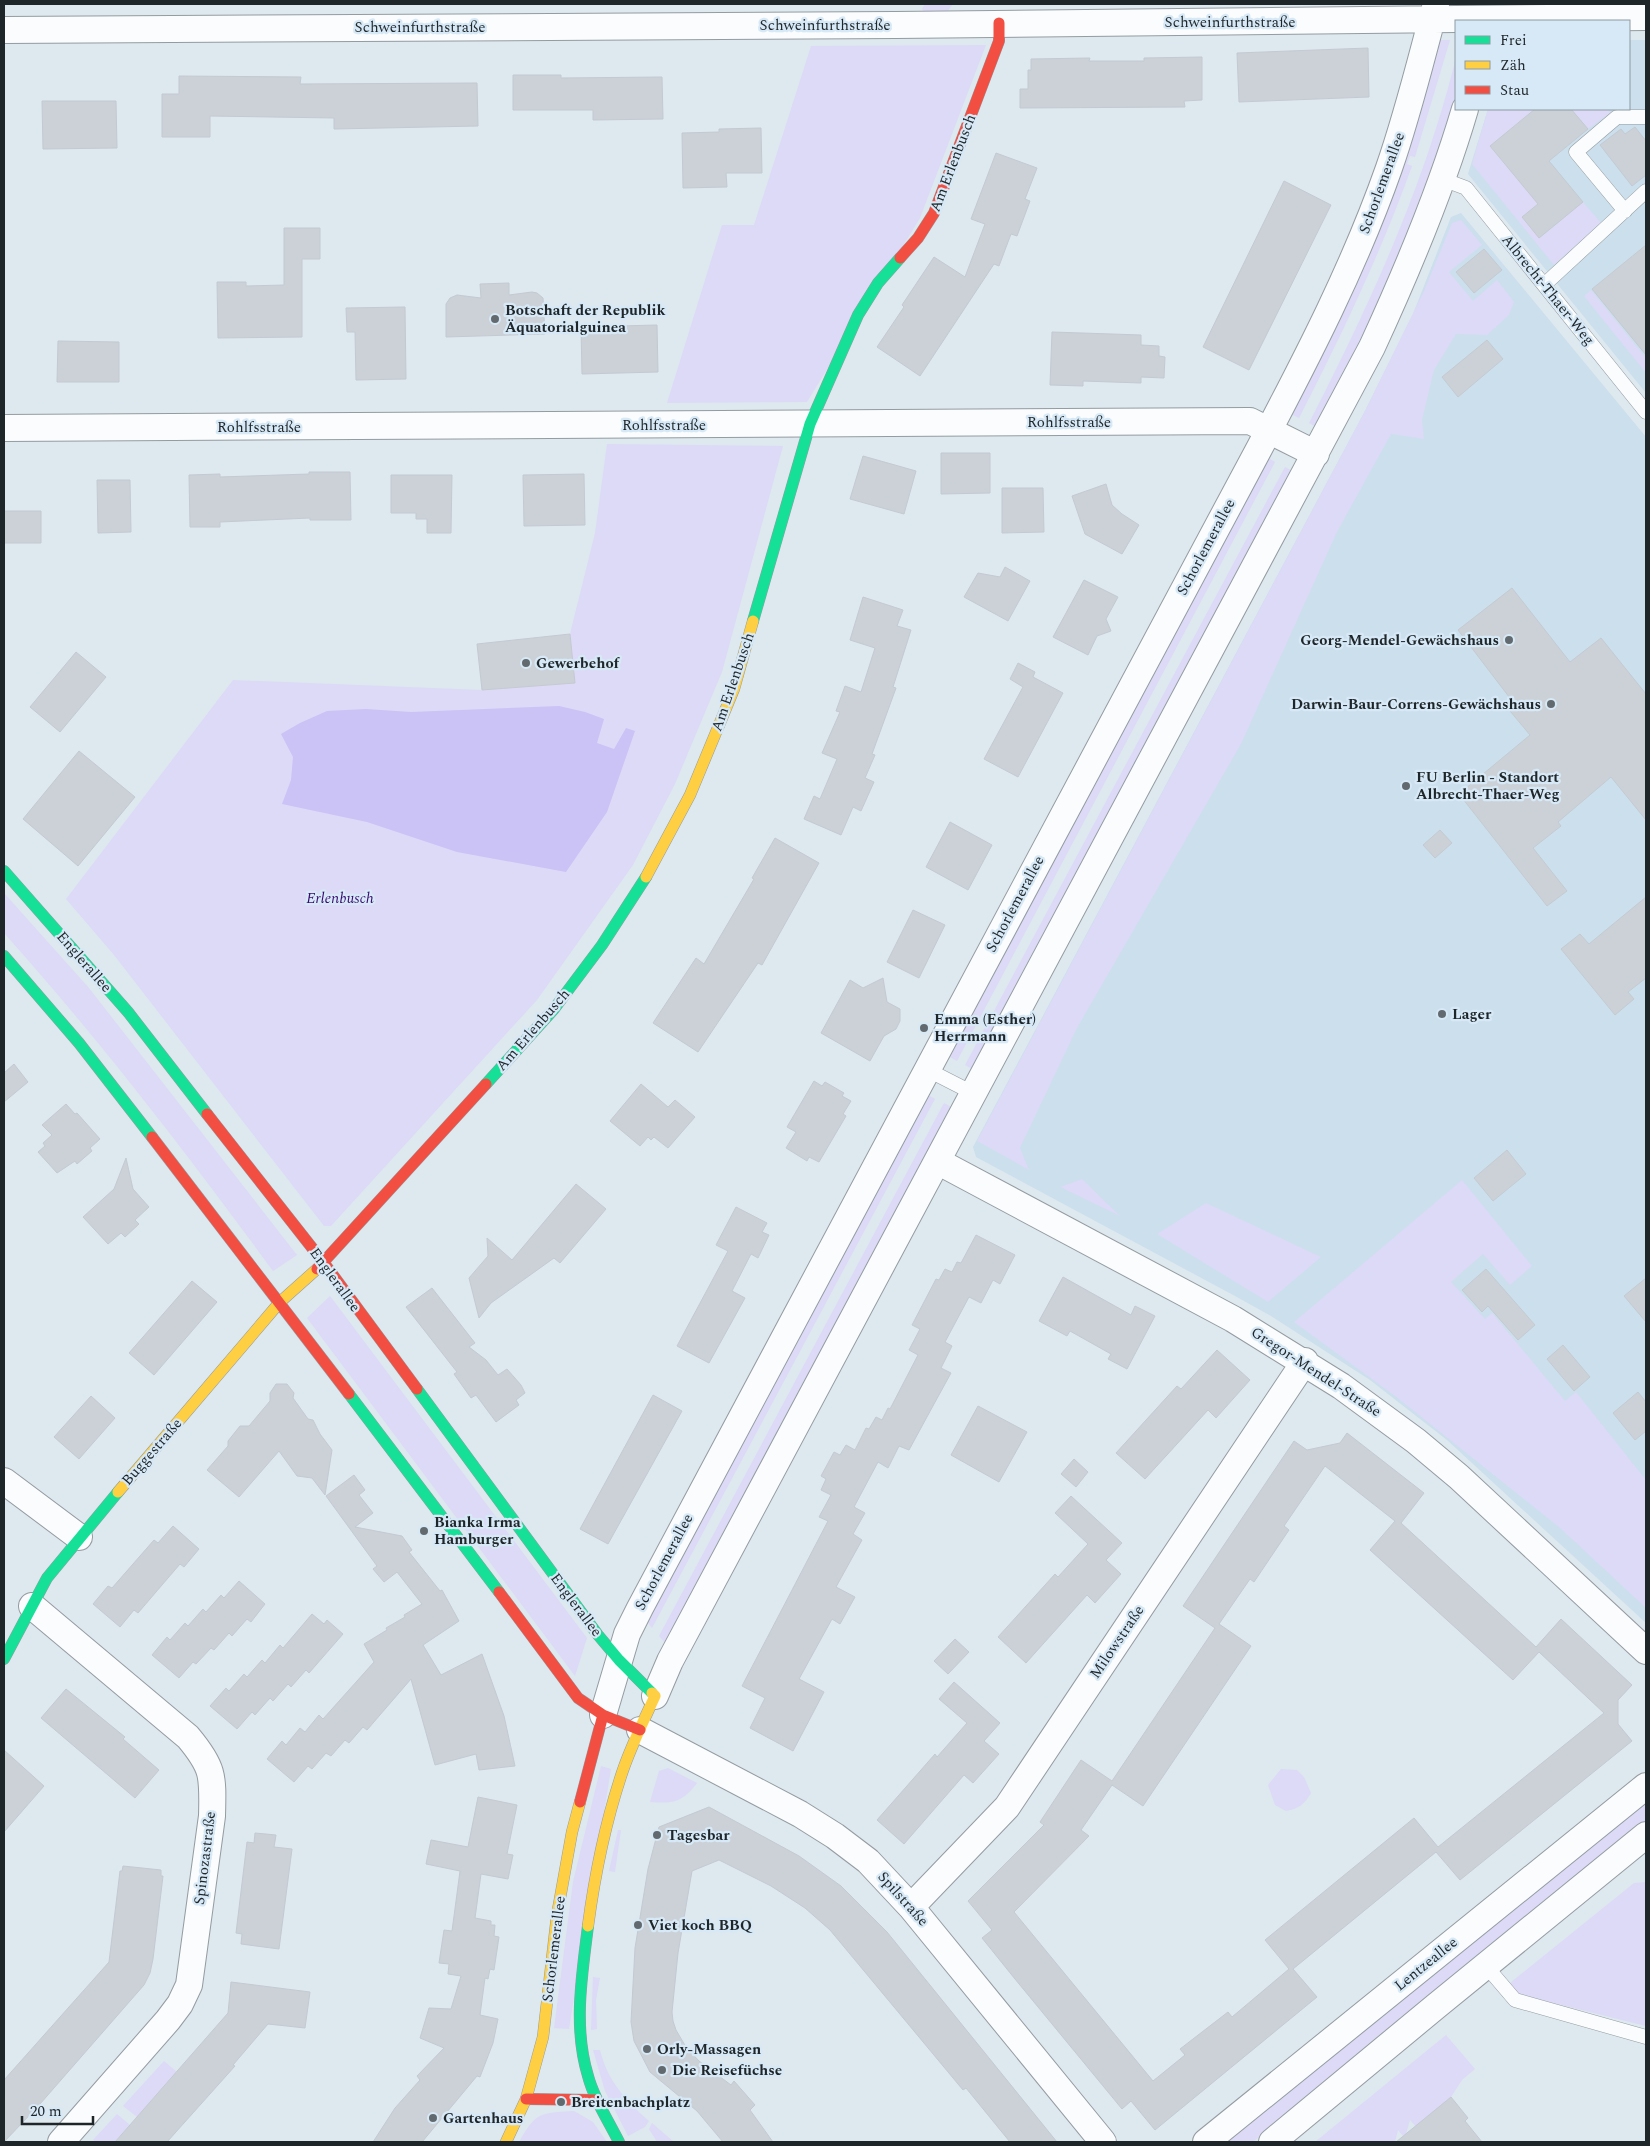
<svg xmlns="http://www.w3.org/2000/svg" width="1650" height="2146" font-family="Spectral,serif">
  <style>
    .built { fill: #ccdfec }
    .green { fill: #dcdaf7 }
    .forest { fill: #cbc2f6 }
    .building { fill: #cbd1d7; stroke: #c4cad1; fill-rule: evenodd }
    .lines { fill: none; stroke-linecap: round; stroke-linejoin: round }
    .lane-casing { stroke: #949ca1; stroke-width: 15 }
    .street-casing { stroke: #949ca1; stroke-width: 28 }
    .fast-casing { stroke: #949ca1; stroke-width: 12 }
    .slow-casing { stroke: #949ca1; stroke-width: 12 }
    .jam-casing { stroke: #949ca1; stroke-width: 12 }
    .lane { stroke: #fafcfd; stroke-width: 14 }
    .street { stroke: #fafcfd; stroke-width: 26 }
    .fast { stroke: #16e098; stroke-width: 11 }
    .slow { stroke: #ffcf43; stroke-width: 11 }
    .jam { stroke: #f24e42; stroke-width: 11 }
    .poi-dot { fill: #626a6f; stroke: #d7e9f6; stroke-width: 2 }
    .labels { text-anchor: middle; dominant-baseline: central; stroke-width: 4.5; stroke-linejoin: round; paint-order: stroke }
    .street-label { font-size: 15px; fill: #1f262a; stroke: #d7e9f6 }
    .poi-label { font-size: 15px; font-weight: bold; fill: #1f262a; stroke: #d7e9f6; text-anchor: start }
    .park-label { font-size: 15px; font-style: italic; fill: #3a0872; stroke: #d7e9f6 }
  </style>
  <rect width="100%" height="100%" fill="#dee8ef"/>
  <path class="built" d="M1629,40H1646V393L1468,174L1488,109H1629Z
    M1461,213L1646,437V1623L1447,1440L1370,1380L1271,1316L1235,1296L976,1157L973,1147L1365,411L1413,314L1451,217Z"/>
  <path class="green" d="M925,4H952V5L947,12L925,13L922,9Z
    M1438,40H1450L1415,157L1410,156L1407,164L1412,166C1381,253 1341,336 1299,418L1289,413Z
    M986,45L920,218L807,402L667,403L722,225H754L811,46Z
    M1456,58V97L1430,181L1368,330L1318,428L1309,423C1369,306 1424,187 1456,58Z
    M1488,109H1535L1490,146L1545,198L1522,217L1540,238L1583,202L1601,223L1554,265L1472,164Z
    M1571,109H1608L1610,113L1588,129Z
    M1461,220L1482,245L1449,272L1473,301L1497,280L1514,302L1509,315L1487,335L1456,334L1434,370L1422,420L1424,439L1391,434L1337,532L1241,744L1077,1028L1020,1148L1029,1170L977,1141L1365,411L1424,291L1452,223Z
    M1591,290L1646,358V373L1584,296Z
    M607,444L783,446L722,672L675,784L633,865L537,1000L331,1226H324L114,955L66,899L233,680L482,690L575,683L570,634L595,533Z
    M1265,456L1275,462L957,1061L946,1055Z
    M1285,467L1294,472L974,1070L965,1065Z
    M4,893L89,988L297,1255L273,1271C188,1155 100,1040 4,933Z
    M925,1093L935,1099L652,1628L646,1620Z
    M944,1103L953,1108L667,1645L659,1636Z
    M1082,1179L1120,1216L1060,1187Z
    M1462,1180L1532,1266L1510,1285L1483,1254L1451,1282L1485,1319L1492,1313L1565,1401L1576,1392L1646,1480V1608L1559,1527L1395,1396L1294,1322Z
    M1206,1203L1321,1257L1268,1302L1157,1234Z
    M330,1296L587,1638L575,1676L307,1318Z
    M601,1766L611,1769L569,2029L554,2028L573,1882Z
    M668,1768L697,1783C683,1802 673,1804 650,1802L659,1771Z
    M1281,1769L1297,1770L1304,1777L1311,1793C1305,1804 1298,1809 1286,1811L1275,1805L1268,1785Z
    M1646,1799V1821L1253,2142H1224Z
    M618,1830H621L615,1872L609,1871Z
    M1646,1882V2026L1517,1994L1510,1983L1634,1883Z
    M593,1977L600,1978L596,2000L597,2029L591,2030Z
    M1446,2035L1475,2069L1462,2080L1451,2097L1418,2129L1410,2120L1406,2134L1403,2136L1398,2130L1395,2142H1315Z
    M593,2050H600C607,2080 626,2101 649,2121L645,2127L628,2136L605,2091Z
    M164,2061L177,2072L137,2117L123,2106Z
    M574,2111L593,2122L607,2142H519C536,2112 540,2113 574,2111Z
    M117,2114L130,2125L115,2142H96L93,2140Z
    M652,2123L674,2142H657L649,2129Z"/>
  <path class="forest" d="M559,706L585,712L604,719L597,743L614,749L626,728L635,731L607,812L566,872L457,852L367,822L282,804L291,780L293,757L281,734L300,723L327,711L366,709L411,712Z"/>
  <path class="building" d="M1368,48L1369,97L1239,102L1237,53Z
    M1202,57V100L1184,101L1185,107L1020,108V89H1028V70H1031V59L1090,58L1089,61H1144V58Z
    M513,75H561V78L662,77L663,119L593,120V110H513Z
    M179,76L301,77L300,84L477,83L478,126L334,129V118L210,116V137H162V94H179Z
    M42,101H116L117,148L43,149Z
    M1535,109H1571L1588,129L1549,161L1583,202L1539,238L1522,217L1538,204L1490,146Z
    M1635,127L1646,141V175L1632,186L1600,145L1621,129L1625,134Z
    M761,128L762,173H726L727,187L683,188L682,133L719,132V129Z
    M996,153L1037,168L1025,199L1030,201L1017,236L1011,234L999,266L994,264L920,376L877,347L904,307L902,305L934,257L965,277L985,224L971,219Z
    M1284,181L1331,205L1249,370L1203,347Z
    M284,228H320V259H302V337L218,338L217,282H246V286L284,285Z
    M1646,245V355L1592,289Z
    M1484,249L1502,270L1474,293L1456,272Z
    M509,283V295L532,292L537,293L543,298L545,334L446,337V304L450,298L457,295L481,298L480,284Z
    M405,307L406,379L356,380L355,332H347L346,308Z
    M657,325L658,372L582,374L581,327Z
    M1052,332L1141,335V345L1159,346V356L1165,357L1164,378L1141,377V383L1083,381V386L1050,385Z
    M1487,340L1503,359L1458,397L1442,377Z
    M58,341L119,342V382H57Z
    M941,453H990V493L941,494Z
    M863,456L916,471L904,514L850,499Z
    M309,472H350L351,520H310V518L220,522V527H190L189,475L220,474V477L309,474Z
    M584,474L585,525L524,526L523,475Z
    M391,475H452L451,533H427V519H416V513H391Z
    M97,480H130L131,532L98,533Z
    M1106,484L1112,505L1122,514L1139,525L1122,554L1085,534L1072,496Z
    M1002,488H1043L1044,532L1002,533Z
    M4,511H41V543H4Z
    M1005,567L1030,581L1008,621L964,597L978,573L1000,577Z
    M1084,580L1118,597L1106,619L1111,631L1097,636L1088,655L1053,637Z
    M1512,588L1570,662L1601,638L1646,694V820L1611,777L1558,822L1561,826L1533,848L1567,891L1547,906L1459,794L1530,735L1510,711L1516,706L1458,630Z
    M863,597L903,610L897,626L911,630L893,687L896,688L872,754L875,755L865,778L874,782L861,811L853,807L841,835L804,819L814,796L820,799L837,759L822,753L840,712L836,711L845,686L861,692L875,648L850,640Z
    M570,634L575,683L482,690L477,644Z
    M76,652L106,677L60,732L30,707Z
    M1018,663L1035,672L1033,677L1063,693L1018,777L984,759L1023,687L1010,679Z
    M79,751L135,797L78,866L23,819Z
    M950,822L992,845L968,890L926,867Z
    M1440,830L1452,843L1435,858L1423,845Z
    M775,838L819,863L762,965L758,963L698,1052L653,1023L696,958L704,964L754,879L752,878Z
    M1646,897V978L1628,992L1634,999L1615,1015L1561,949L1580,934L1589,944Z
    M913,910L945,925L919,978L887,962Z
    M883,978L887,1002L900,1009V1021L896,1029L884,1036L870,1061L821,1033L850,980L863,988Z
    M14,1064L28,1082L4,1102V1073Z
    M814,1081L822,1086L825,1082L844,1093L842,1096L851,1101L843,1114L846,1116L819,1162L809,1157L807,1161L786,1148L796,1132L787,1127Z
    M641,1084L668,1107L675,1100L695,1117L668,1148L654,1137L651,1140L648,1137L640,1146L610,1121Z
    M66,1104L75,1114L77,1113L100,1139L90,1148L92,1151L77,1164L75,1161L57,1173L38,1152L45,1146L43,1143L52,1135L42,1125Z
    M1507,1150L1526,1174L1493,1201L1474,1178Z
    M126,1158L133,1189L149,1207L135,1220L139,1224L125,1237L121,1233L108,1244L83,1217L114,1189Z
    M576,1184L606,1209L560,1263L554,1258L491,1303L479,1318L469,1278L488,1256L487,1238L512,1260Z
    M736,1207L767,1223L762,1232L769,1235L758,1258L751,1254L732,1291L745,1298L709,1363L677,1346L728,1251L716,1245Z
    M976,1235L1015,1255L1000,1284L993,1280L981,1303L969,1297L945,1342L952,1346L941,1368L951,1373L934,1404L909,1450L899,1446L888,1468L878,1462L854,1507L865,1513L853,1534L862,1540L836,1587L855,1597L840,1624L832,1619L799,1679L824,1692L793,1751L750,1728L765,1698L742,1686L828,1521L819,1517L831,1495L821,1490L826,1479L821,1476L834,1452L840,1455L846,1445L855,1450L866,1428L869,1429L876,1417L882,1420L888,1408L890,1409L918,1355L909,1350L920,1329L912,1325L936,1279L939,1280L945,1269L952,1272L957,1262L961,1263Z
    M1486,1269L1535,1325L1518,1340L1488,1306L1482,1312L1462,1290Z
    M1063,1277L1131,1315L1135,1306L1155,1316L1127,1369L1108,1359L1111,1354L1070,1331L1067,1336L1039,1321Z
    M1646,1278V1322L1624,1296Z
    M192,1281L217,1302L154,1375L129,1353Z
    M432,1288L475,1343L469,1347L486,1360L498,1375L507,1369L521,1385L525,1393L516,1400L519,1405L496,1422L476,1395L471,1398L454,1374L457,1372L406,1307Z
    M1563,1345L1590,1377L1574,1391L1547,1359Z
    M1217,1350L1250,1380L1216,1418L1208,1410L1145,1479L1116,1453L1177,1386L1181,1389Z
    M276,1384H287L294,1393L293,1398L308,1419L313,1420L320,1434L332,1450L325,1495L312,1478L297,1476L279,1451L239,1497L207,1470L228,1446V1441L240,1426H249L270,1401V1393Z
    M1638,1392L1646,1402V1431L1635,1440L1613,1413Z
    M653,1395L682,1411L608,1544L580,1529Z
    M91,1396L115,1418L79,1459L54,1437Z
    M978,1406L1027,1432L999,1482L951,1455Z
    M1347,1433L1424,1493L1401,1523L1536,1647L1561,1619L1632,1685L1618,1700V1724L1632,1741L1460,1880L1436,1852L1293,1969L1317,1997L1155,2130L1131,2101L1122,2109L1015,1979L982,1938L992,1930L968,1901L1044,1825L1040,1822L1081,1760L1112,1781L1215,1628L1183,1606L1294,1441L1307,1450L1340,1443ZM1325,1466L1395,1521L1370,1550L1513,1680L1539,1652L1604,1713L1438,1847L1414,1818L1265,1940L1289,1969L1232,2017L1228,2012L1180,2049L1185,2055L1153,2081L1014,1912L1089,1836L1081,1830L1112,1785L1143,1806L1251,1646L1219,1624L1250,1579L1254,1582L1289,1530L1284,1526Z
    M1074,1459L1088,1472L1076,1487L1061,1474Z
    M354,1475L365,1490L359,1495L373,1513L355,1527L402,1536L412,1550L409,1552L440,1591L442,1590L459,1621L423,1645L441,1675L482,1654L504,1716L515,1766L479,1770L476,1754L435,1765L411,1679L367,1730L363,1727L349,1743L345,1740L331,1756L326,1753L312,1769L308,1766L294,1782L267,1759L282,1741L286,1745L300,1728L305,1732L319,1715L323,1719L374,1662L364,1644L387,1630L386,1628L405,1617L404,1615L422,1604L397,1572L384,1582L373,1569L377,1566L326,1496Z
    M1071,1496L1122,1543L1106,1560L1121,1574L1095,1603L1087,1595L1026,1663L998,1637L1055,1574L1058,1577L1088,1544L1055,1513Z
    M173,1526L199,1549L184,1567L180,1564L138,1613L134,1610L120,1627L93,1604L108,1586L112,1588L154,1540L158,1543Z
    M239,1581L265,1604L251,1622L247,1619L232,1636L229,1633L214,1650L211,1648L196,1664L193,1662L179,1678L152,1655L167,1637L170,1640L185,1623L188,1626L203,1609L206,1612L221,1595L224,1598Z
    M312,1614L324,1624L327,1620L343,1634L309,1673L306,1670L291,1687L288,1684L273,1701L270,1698L255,1715L252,1712L237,1729L210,1706L226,1688L229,1691L244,1674L247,1677L262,1660L265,1663L280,1645L283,1648Z
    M955,1639L969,1652L948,1674L934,1661Z
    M954,1682L1000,1723L984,1741L999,1754L973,1783L964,1775L904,1844L877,1820L935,1754L937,1757L967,1723L939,1699Z
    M66,1689L125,1737L123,1739L159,1770L135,1798L41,1718Z
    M4,1750L44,1786L4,1832Z
    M478,1797L517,1805L507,1854L513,1855L508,1879L481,1874L475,1918L491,1921V1925H495L494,1936L499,1937L494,1970L490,1969L488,1979L485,1978L480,2015L498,2019L493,2043L480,2077L477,2076L422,2142H373L395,2108L420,2080L417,2076L444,2048L420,2038L429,2008L451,2009L461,1976L448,1974L449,1964L439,1963L444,1930L452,1931L460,1871L426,1864L431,1840L468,1847Z
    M709,1807L799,1856L841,1886L887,1932L1057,2142H1010L966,2088L963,2090L830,1930L805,1908L771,1886L719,1860L692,1871L678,1953L672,2012L673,2021L676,2030L686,2047L699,2061L731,2085L734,2081L755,2105L750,2110L773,2142H723L697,2111L650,2072L634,2041L631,2022L635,1948L648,1869L659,1827Z
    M255,1833L276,1835L274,1847L292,1849L279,1949L241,1944L242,1934L236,1933L247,1842L254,1843Z
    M123,1866L161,1870V1876H163L153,1959L150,1973L144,1985L40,2104L4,2142V2080L109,1962L120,1871H122Z
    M231,1982L310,1992L305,2028L268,2024L233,2065L235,2066L167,2142H115L228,2013Z
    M1451,2097L1468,2118L1465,2121L1482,2142H1396Z"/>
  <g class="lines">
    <g class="lane-casing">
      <path id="lane" d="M1442,179L1466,188L1646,412
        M1625,211L1576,152L1617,117H1646
        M1544,285L1646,191
        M926,1069L973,1093
        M1486,1966L1515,2000L1646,2037"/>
    </g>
    <g class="street-casing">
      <path id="street" d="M4,30L896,25L1646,17
        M4,428L1250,421L1316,454
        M937,1161L1233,1319L1341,1386L1416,1441L1459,1477L1646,1651
        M4,1481L79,1537
        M32,1606L188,1737C214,1768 213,1776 212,1816L189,1985L180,2004L168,2020L61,2142
        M655,1696L670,1661L1372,347C1408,269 1441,191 1465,109
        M603,1715L627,1634L640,1608L1260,447C1308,356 1355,265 1389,168C1408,114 1421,59 1436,4
        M640,1730L800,1814L835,1836L868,1861L911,1907L1103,2142
        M911,1907L1007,1807L1305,1361
        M1206,2142L1646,1786
        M1272,2142L1435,2007L1646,1835"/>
    </g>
    <g class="fast-casing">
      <path id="fast" d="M753,621L810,424L858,315L878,283L900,258
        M4,871L128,1012L207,1114
        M4,956L79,1043L152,1137
        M486,1084L554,1009L602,945L646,877
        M417,1389L598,1635L619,1660L652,1693
        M349,1394L499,1592
        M4,1659L47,1578L118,1492
        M588,1926C582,1975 573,2027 588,2076C594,2099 608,2120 619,2142"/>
    </g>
    <g class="slow-casing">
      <path id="slow" d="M646,877L690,795L734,689L753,621
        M118,1492L280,1302L317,1269
        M588,1926C595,1873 606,1820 623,1770C632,1744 644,1720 655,1696L652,1693
        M506,2142L526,2099L543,2037L557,1915L572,1832L580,1802"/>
    </g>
    <g class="jam-casing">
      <path id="jam" d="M900,258L918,238L934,213L999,41V23
        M207,1114L324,1263L417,1389
        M152,1137L349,1394
        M317,1269L486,1084
        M499,1592L578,1698L603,1715L640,1730
        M580,1802L603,1715
        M526,2099L597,2100"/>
    </g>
    <use href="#lane" class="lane"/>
    <use href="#street" class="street"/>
    <use href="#fast" class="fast"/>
    <use href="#slow" class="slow"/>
    <use href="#jam" class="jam"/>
  </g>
  <g class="poi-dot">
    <circle cx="495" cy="319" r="5"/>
    <circle cx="1509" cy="640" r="5"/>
    <circle cx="526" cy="663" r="5"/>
    <circle cx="1551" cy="704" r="5"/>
    <circle cx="1406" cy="786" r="5"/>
    <circle cx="1442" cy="1014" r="5"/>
    <circle cx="924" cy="1028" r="5"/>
    <circle cx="424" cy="1531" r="5"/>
    <circle cx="657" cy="1835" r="5"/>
    <circle cx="638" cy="1925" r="5"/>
    <circle cx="647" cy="2049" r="5"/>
    <circle cx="662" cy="2070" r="5"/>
    <circle cx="561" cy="2102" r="5"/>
    <circle cx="433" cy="2118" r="5"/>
  </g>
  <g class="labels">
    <g class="street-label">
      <text x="1230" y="22">Schweinfurthstraße</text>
      <text x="825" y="25">Schweinfurthstraße</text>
      <text x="420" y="27">Schweinfurthstraße</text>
      <text transform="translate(953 163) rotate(-69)">Am Erlenbusch</text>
      <text transform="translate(1382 183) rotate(-70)">Schorlemerallee</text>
      <text transform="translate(1548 290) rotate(51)">Albrecht-Thaer-Weg</text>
      <text x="1069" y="422">Rohlfsstraße</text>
      <text x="664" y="425">Rohlfsstraße</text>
      <text x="259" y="427">Rohlfsstraße</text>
      <text transform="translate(1206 547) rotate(-62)">Schorlemerallee</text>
      <text transform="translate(733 682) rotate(-71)">Am Erlenbusch</text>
      <text transform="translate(1015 904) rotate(-62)">Schorlemerallee</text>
      <text transform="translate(84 962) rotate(49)">Englerallee</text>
      <text transform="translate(533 1030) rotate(-49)">Am Erlenbusch</text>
      <text transform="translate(335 1280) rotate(54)">Englerallee</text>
      <text transform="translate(1316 1372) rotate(33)">Gregor-Mendel-Straße</text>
      <text transform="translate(152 1452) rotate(-49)">Buggestraße</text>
      <text transform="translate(664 1562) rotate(-62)">Schorlemerallee</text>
      <text transform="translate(576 1605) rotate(53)">Englerallee</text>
      <text transform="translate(1117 1642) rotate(-56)">Milowstraße</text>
      <text transform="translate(205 1858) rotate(-83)">Spinozastraße</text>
      <text transform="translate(903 1899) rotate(48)">Spilstraße</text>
      <text transform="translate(554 1949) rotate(-83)">Schorlemerallee</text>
      <text transform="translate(1426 1964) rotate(-39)">Lentzeallee</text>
    </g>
    <g class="poi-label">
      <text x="505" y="310">Botschaft der Republik<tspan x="505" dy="17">Äquatorialguinea</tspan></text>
      <text x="1499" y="640" text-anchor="end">Georg-Mendel-Gewächshaus</text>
      <text x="536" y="663">Gewerbehof</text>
      <text x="1541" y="704" text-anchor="end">Darwin-Baur-Correns-Gewächshaus</text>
      <text x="1416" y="777">FU Berlin - Standort<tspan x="1416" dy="17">Albrecht-Thaer-Weg</tspan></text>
      <text x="1452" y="1014">Lager</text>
      <text x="934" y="1019">Emma (Esther)<tspan x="934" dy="17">Herrmann</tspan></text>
      <text x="434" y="1522">Bianka Irma<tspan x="434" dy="17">Hamburger</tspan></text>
      <text x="667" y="1835">Tagesbar</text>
      <text x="648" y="1925">Viet koch BBQ</text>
      <text x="657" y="2049">Orly-Massagen</text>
      <text x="672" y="2070">Die Reisefüchse</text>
      <text x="571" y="2102">Breitenbachplatz</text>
      <text x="443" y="2118">Gartenhaus</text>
    </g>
    <g class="park-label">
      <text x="340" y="898">Erlenbusch</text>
    </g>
  </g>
  <rect width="1650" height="2146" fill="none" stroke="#1f262a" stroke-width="10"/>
  <rect x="1455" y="20" width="175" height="90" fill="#d7e9f6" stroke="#8d9ba4"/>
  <rect x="1465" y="36" width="25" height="8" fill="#16e098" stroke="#8d9ba4"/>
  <text x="1500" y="45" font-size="15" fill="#1f262a">Frei</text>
  <rect x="1465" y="61" width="25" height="8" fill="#ffcf43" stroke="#8d9ba4"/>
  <text x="1500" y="70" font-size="15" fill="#1f262a">Zäh</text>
  <rect x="1465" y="86" width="25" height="8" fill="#f24e42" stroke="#8d9ba4"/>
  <text x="1500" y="95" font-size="15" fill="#1f262a">Stau</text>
  <path d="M22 2116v8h71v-8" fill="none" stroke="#1f262a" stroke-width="2.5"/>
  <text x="30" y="2116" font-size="15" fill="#1f262a" stroke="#d7e9f6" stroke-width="4" paint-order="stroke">20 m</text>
</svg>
